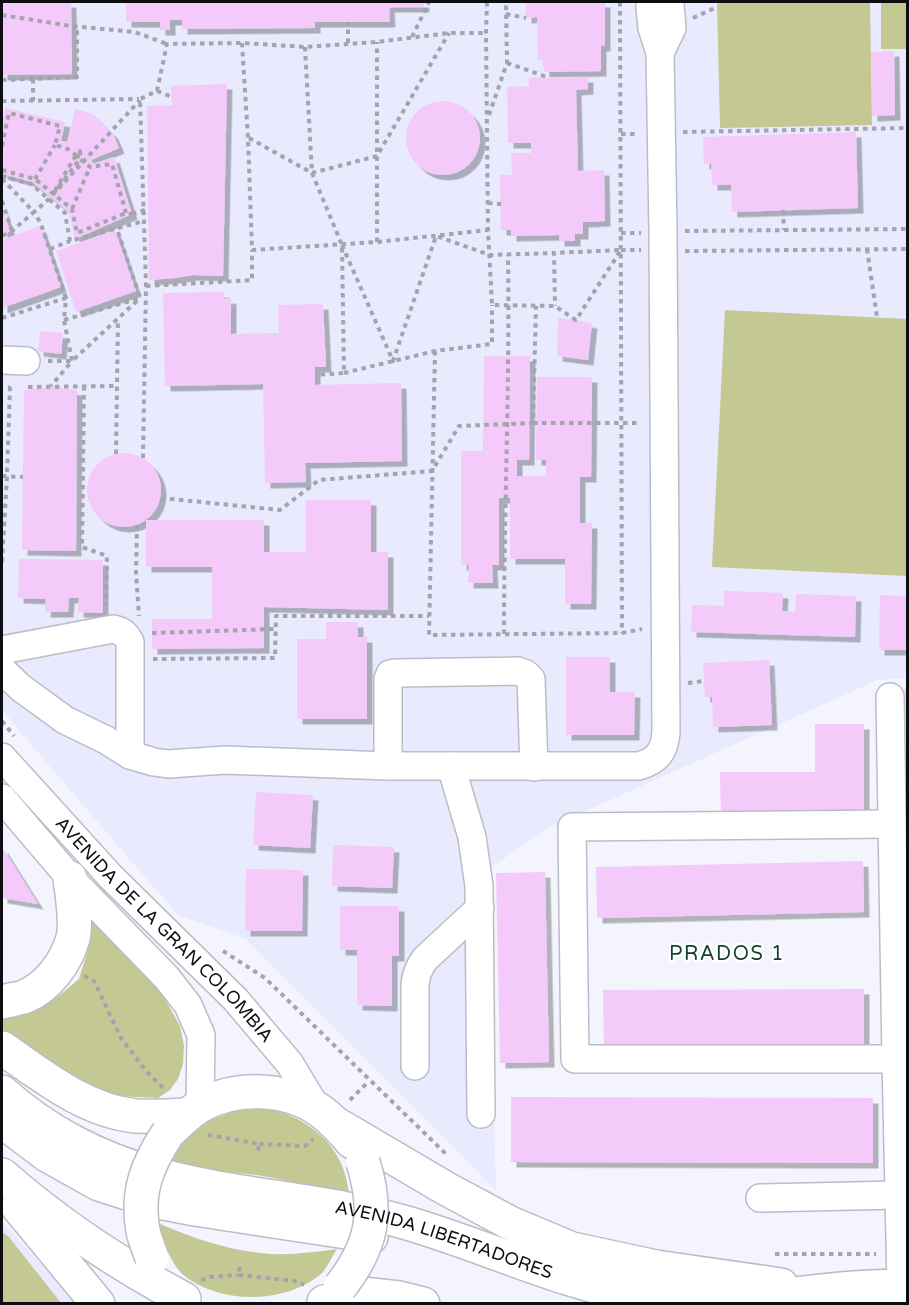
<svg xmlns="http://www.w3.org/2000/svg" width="909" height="1305" font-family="'Varela Round',sans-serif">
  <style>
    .built { fill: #e9eafd }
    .green { fill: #c4c893 }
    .building { fill: #f4cafa; filter: url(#shadow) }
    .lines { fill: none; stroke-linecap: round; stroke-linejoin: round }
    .minor-casing { stroke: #bcbcc8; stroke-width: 30 }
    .major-casing { stroke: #bcbcc8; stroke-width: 36 }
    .path { stroke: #a3a4ac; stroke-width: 4; stroke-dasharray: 4.5 4.5; stroke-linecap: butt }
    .minor { stroke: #fff; stroke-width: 27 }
    .major { stroke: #fff; stroke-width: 33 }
    .major-bridge-casing { stroke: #bcbcc8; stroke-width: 36; stroke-linecap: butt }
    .path-bridge { stroke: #a3a4ac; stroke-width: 4; stroke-dasharray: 4.5 4.5; stroke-linecap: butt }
    .major-bridge { stroke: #fff; stroke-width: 33 }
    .labels { text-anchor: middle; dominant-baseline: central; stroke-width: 4.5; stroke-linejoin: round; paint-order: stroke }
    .street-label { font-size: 18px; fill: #0e0e12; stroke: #fff }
    .neighbourhood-label { font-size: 20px; letter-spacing: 1.5px; fill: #143f2b; stroke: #fff }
  </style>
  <defs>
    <filter id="shadow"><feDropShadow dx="5.5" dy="5.5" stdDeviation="0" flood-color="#0004"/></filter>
  </defs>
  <rect width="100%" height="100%" fill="#f3f4fe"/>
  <path class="built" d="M2,2H907V678L878,680L552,826L487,870L496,1191L246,939L178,915L27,740L2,709Z
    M2,1221L76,1303H2Z"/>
  <path class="green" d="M717,2H870L872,125L720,128Z
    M881,2H907V49H881Z
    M725,310L907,319V576L712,567Z
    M92,918L160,990L180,1026L184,1046L183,1064L178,1079L170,1090L158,1098L114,1096L100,1093L2,1033V1015L36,1011L60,995L79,979L87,953Z
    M257,1109C264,1109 273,1110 280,1112C309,1121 337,1144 345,1174C347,1181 348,1189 350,1197C321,1189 292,1181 262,1176C231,1171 200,1170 168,1168L180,1147L194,1132L209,1121L234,1111Z
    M158,1223C194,1239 231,1251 271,1254C293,1255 315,1252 337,1249C332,1257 328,1266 322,1273C286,1305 218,1305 181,1273C169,1259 163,1241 158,1223Z
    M2,1232L9,1237L61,1303H2Z"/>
  <path class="building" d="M2,2H71L72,74L2,75Z
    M126,2H424V7H389L390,22H315V28L182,29V20H170V30H160V22H126Z
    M537,2H605V46H601V71L544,72L543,60H538L537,17L526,18V3H537Z
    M894,51L895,115L872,116L871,52Z
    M588,77V89L576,90L578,171L604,170L605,221L583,222V234H575V241H559V235L511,236V230H501L500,175H512L511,153H531V143H508L507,87L529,86V78Z
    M227,84L223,276L193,275L175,278L149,280L147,106L172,105L171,86Z
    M406 138a37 37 0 1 1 74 0a37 37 0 1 1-74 0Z
    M5,108L65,122L61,141L68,142L75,109L93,114L113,134L119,148L91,160L72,145L81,154L91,160L93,164L114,157L132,214L75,239L68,211L32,182L2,174V124Z
    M856,132L858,208L732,212L731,185H712L711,163L704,164L703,137Z
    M2,207L10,231L2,234Z
    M40,226L61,287L2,308V240Z
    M115,230L136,291L76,312L56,251Z
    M224,292V299L231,298V334L279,333L278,305L323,304L326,367H315V385L401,383L402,461L305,463L306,482L265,483L263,384L165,386L163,293Z
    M558,318L592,323L588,360L557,356Z
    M40,331L63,333L61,354L38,351Z
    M484,356H530L529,460H517V476H546V460H536L537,377H592L591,477H580V523H592L591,604H565V559H510V498H499V565H492L493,583H468L469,565H461V451H483Z
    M50,387L77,390L76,551L22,550L24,390Z
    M87 490a37 37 0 1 1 74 0a37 37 0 1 1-74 0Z
    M306,500H371V552H388V610L264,607V648L152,649V619H212V567H146V520H264V552H306Z
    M19,559L103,560V613L78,612L79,598H69L68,612H45L46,599L18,598Z
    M724,591L783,593L782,611L795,612L796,594L856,596L855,637L691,632L692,605L724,606Z
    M880,595L908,596V650H879Z
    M326,622H358V637H367V719H297V639H326Z
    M566,657H610V692H635L634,735H566Z
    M769,660L772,725L713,727L712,697H705L703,663Z
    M904,689H908V738H906Z
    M815,724H864V823H721L720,772H815Z
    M256,792L313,795L310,848L253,845Z
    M333,845L394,847L392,888L332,886Z
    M2,847L38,904L2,898Z
    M863,861L864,912L597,918L596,867Z
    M246,869L303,870L302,931H245Z
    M545,872L549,1062L500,1063L496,873Z
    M340,906H399V956H392V1006L357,1005V950H340Z
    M864,989V1048L604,1049L603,990Z
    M511,1097L873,1098V1163L511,1162Z"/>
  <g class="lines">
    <g class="minor-casing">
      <g id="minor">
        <path d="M660,53L672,28L670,5"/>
        <path d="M2,360L26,361"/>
        <path d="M2,650L113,629C122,631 126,634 130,642V755"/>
        <path d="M2,670L21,688L65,720L106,740L130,755L154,762L168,764L225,760L388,766H639C658,760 664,752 666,733L663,232L660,53L652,28L650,7"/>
        <path d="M890,697L896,1059L901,1286"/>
        <path id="s1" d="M2,757L111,877L236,1000L290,1064L317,1109"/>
        <path d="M388,766V679L390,674L395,673L518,671L526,674L531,679L534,767"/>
        <path d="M451,766L472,837L479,886L481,1114"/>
        <path d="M2,798L70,878L167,978L188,1005L201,1035L200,1106"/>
        <path d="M891,824L572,827L575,1059H896"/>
        <path d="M415,1066V984C416,974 419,967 425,959L480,908"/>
        <path d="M760,1198L899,1195"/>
      </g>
    </g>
    <g class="major-casing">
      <g id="major">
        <path d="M2,1002C9,1000 17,999 24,997C48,987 66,963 73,938C77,922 72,895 70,878"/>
        <path d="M2,1048C43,1076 85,1111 136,1116C154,1117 170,1116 187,1115"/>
        <path id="s2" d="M2,1092C45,1131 99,1159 155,1174C238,1197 325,1199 407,1223C486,1246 561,1283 643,1297C655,1299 668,1302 680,1303C725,1305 769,1297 813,1292C844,1288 876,1286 908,1286"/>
        <path d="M2,1121L47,1155L99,1184L149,1200L195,1209L346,1232L371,1237"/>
        <path d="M338,1125L445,1188L510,1223L572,1249L656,1267L781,1285"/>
        <path d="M168,1133C178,1124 188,1113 200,1106C235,1086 285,1087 319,1110C332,1119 342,1130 352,1142"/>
        <path d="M2,1175C58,1224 118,1264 184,1299"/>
        <path d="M18,1207L98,1304"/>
        <path d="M324,1302L362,1294L399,1298L423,1304"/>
      </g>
    </g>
    <path class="path" d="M487,2L486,33L488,230L492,305L555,306L576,320L621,250L554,253L555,306
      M620,2L622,633
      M506,14L526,18
      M2,15L71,26L135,32L167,44
      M693,18L717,7
      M412,37L429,2
      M242,43L248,138L252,250L377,242L488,230
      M348,43V22
      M305,47L312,173L377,156L449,33
      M507,63L547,77
      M33,79V101
      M2,80L77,77V26
      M157,91L172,97
      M2,101L139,99
      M489,115L507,63L506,2
      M683,132L908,128
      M621,134H639
      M249,138L312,173L342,245L344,373L315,375
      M2,146L9,113L60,126L55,145L68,149L76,155L80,151V159L90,167L112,164L126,213
      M76,155L80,159L53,194Z
      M2,170L35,179L72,209L77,233L126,213L132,214
      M2,176L31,184L65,213L70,241L144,221
      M2,179L34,212L12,231L2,236
      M35,179L55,145
      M2,201L12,231
      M488,203L501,204
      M72,209L90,167
      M783,210L784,230
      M685,231L908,229
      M621,233H641
      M377,242V42
      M342,245L393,361L436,236L490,255L554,253
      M50,249L70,241
      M867,249L877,317
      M621,250H641
      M685,251L908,249
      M146,286L252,280V250
      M66,298L41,224L34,212L49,199L140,100
      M2,318L66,298L64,320L72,361L51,386
      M64,320L140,298L117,229
      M435,351L429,635L622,633L642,629
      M48,361H72L139,299
      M344,373L435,351L492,344V305
      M84,386L82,547L107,556L106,605
      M28,387L117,386
      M533,423H640
      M116,454L118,319
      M143,458L146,286L140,99L157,91L167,44L242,43L305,47L377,42L449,33H486
      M2,476L23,477
      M161,498L280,510L319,480L432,471L459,426L533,423L536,306
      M137,525L136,573L139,616
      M2,562L7,476L10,387H14
      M330,616V609
      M152,633L276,629
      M504,634C504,508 510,381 508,255
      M153,659L275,658L276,616H429
      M688,683L704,681
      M2,721L14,736
      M223,951L265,978L447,1155
      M84,976L94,981L121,1038L146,1071L163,1088
      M350,1100L369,1081
      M208,1135L259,1144L258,1153
      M259,1144L305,1146L313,1139
      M775,1254H876
      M240,1267L238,1275L295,1281L304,1285
      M201,1280L210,1277L238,1275"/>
    <use href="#minor" class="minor"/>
    <use href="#major" class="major"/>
    <g class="major-bridge-casing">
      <path id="major-bridge" d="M152,1258C149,1249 145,1240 143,1231C136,1192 147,1165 168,1133
        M340,1287C372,1246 379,1213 363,1162"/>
    </g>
    <path class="path-bridge" d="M132,214L148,209"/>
    <use href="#major-bridge" class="major-bridge"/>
  </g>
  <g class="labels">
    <g class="street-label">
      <text stroke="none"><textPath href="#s1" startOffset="237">AVENIDA DE LA GRAN COLOMBIA</textPath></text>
      <text stroke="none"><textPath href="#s2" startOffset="472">AVENIDA LIBERTADORES</textPath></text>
    </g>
    <g class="neighbourhood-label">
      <text x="727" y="954">PRADOS 1</text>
    </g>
  </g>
  <rect width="909" height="1305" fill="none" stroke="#0e0e12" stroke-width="6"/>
</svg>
